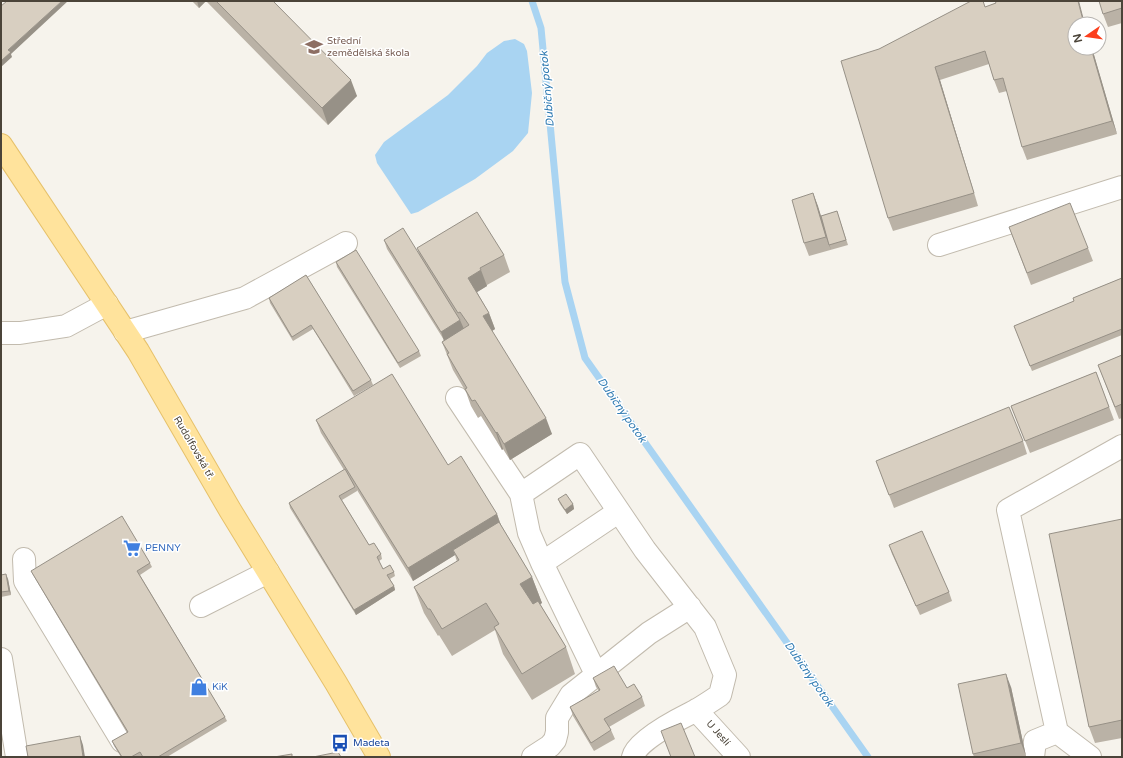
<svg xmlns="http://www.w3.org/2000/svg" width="1123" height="758" font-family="'Varela Round',sans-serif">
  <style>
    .water { fill: #a9d4f2 }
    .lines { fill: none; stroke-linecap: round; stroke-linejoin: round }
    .stream { stroke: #a9d4f2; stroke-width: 7 }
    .minor-casing { stroke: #c2bbae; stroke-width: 24 }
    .major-casing { stroke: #e6c16a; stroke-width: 24 }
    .minor { stroke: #fff; stroke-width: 22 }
    .major { stroke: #ffe39c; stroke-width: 22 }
    .wall { fill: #bab2a6 }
    .shaded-wall { fill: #979187 }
    .building { fill: #d8cfc1; stroke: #979187 }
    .labels { text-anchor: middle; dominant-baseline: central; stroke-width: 3; stroke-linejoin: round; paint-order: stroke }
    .education-label { font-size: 10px; fill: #785e54; stroke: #fff; text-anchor: start }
    .street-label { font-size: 10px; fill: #4b4439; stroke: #fff }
    .shop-label { font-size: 10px; fill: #366cbe; stroke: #fff; text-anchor: start }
    .transit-label { font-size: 10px; fill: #164399; stroke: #fff; text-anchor: start }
    .water-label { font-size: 11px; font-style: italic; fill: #2e7ab2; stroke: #fff }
  </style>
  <rect width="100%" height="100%" fill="#f6f3ec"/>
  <path class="water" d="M515,39L524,44L527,51L532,93L528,133L513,151L475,179L418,212L411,214L377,163L375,155L384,142L448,95L477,66L487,53L504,41Z"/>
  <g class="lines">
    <path class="stream" d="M532,1L541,28L565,282L585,358L868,757"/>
    <g class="minor-casing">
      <path id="minor" d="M939,245L1122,187
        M125,332L245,298L346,243
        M1,333H20L66,326L107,304
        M457,398L521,494L529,533L542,563L596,674
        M521,494L580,454L645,550L705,627L725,675L720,695C711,701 701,708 691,713C677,720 636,741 633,757
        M24,559L25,581L122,741
        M542,563L618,512
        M201,606L268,572
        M1,659L17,757
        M696,710L739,757
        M533,757L550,746L555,740L557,732V718L571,695L649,633L690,607
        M1033,757L1035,741L1057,732
        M1090,757L1057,732L1008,510L1122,446"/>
    </g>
    <g class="major-casing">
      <path id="major" d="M1,145L138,351L230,510L336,683L379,757"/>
    </g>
    <use href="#minor" class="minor"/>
    <use href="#major" class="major"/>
  </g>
  <path class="wall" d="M192,1H273L357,96L328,125L206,1L199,8Z
    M1122,1V23L1108,27L1103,14Z
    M996,3L1092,48L1117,134L1027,160L1022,147L1007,91L999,93L994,80L989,64L940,80L978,206L893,231L888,218L879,49L986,7Z
    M813,193L821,216L837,211L848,245L809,256L804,243Z
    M1009,227L1088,248L1093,261L1031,285Z
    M384,240L419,254L417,248L504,255L510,272L487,285V286L477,292L489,313L495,329L492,331L552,434L510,460L503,449L502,450L481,416L478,418L471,406L466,392L453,370L442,342L444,340L387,249Z
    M336,262L419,351L421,356L400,368L337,267Z
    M306,275L371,380L373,385L354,396L313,329L293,341L270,303L269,298Z
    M1122,278V335L1032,371L1014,326L1074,301L1073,298Z
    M1122,355V418L1119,419L1098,365Z
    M1096,372L1114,420L1030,453L1011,406Z
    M316,420L448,465L497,514L501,525L532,577L542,603L540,604L566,647L575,674L532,700L503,654L495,630L452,656L439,635L438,636L424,613L414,587L457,562L455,555L413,581L357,490V491L342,500L369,545L381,554L382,559L379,561L383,569L394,572L395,576L390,579L394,586L395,590L356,615L290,508L289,503L344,470L321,433Z
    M1023,441L1027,454L894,508L876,461Z
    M558,499L573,504L574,509L567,514L560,504Z
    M1122,519V738L1095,743L1089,727Z
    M889,545L949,592L952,601L920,615L892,554Z
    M150,563L152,567L140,575L225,717L227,721L167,757H142L141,756L121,757L114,746L112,741L127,733L33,575L31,571Z
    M1,575L8,579L11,595L1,597Z
    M593,678L627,688L642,697L645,706L609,727L611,730L615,739L594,751L573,716L570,707L599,691L596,687Z
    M1011,687L1026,756L1022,757H974L973,754Z"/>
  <path class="shaded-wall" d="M62,1H68L11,54L12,57L1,67V61L8,50Z
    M197,1H206L199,8Z
    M1078,1H1079L1085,24H1084Z
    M1091,48H1092L1117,134L1112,121Z
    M935,67L940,80L978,206L974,193Z
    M351,80L357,96L328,125L322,108Z
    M813,193L818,206L831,250L826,237Z
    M481,270L487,286L474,294L468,278Z
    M489,313L495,329L489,333L483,316Z
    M460,320L464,329L444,341L441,332Z
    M546,418L552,434L510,460L504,444Z
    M497,432L503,449L502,450L496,433Z
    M573,504L574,509L567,514L565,510Z
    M497,514L501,526L453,550L455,555L413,581L408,568Z
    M6,574L8,579L11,595L9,591Z
    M532,577L542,603L530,611L520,584Z
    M394,586L395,590L356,615L354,610Z
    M1006,674L1011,687L1026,756L1021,743Z
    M80,736L83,745L85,757H83Z"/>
  <path class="building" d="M7,1H62L8,50L11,52L1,61V6Z
    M216,1H273L351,80L322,108Z
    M971,1H983L985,7L996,3L995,1H1078L1084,24H1075V48H1091L1112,121L1022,147L1003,78L994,80L985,51L935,67L974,193L888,218L841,61L879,49Z
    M1099,1H1122V8L1103,14Z
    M813,193L826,237L804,243L792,200Z
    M1070,203L1088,248L1027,273L1009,227Z
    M837,211L846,240L829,245L821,216Z
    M477,212L504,255L480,268L481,270L468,278L489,313L483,316L546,418L504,444L497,432L496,433L475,400L472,401L465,389L467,388L447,354L449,353L442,342L469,325L460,312L458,313L417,248Z
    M403,228L460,320L441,332L384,240Z
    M356,250L419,351L398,363L336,262Z
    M306,275L371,380L353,391L311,325L292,337L269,298Z
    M1122,278V329L1030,366L1014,326L1074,301L1073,298Z
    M1122,355V404L1115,407L1098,365Z
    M1096,372L1109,407L1025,441L1011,406Z
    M392,374L448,465L461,456L497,514L408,568L316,420Z
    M1009,407L1023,441L889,495L876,461Z
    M345,469L355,487L339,496L369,545L374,543L381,554L377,557L383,569L390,565L394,572L387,575L394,586L354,610L289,503Z
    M566,494L573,504L565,510L558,499Z
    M122,516L150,563L137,571L225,717L158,757H143L140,752L131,757H122L112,741L128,732L31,571Z
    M1122,519V720L1089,727L1049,534Z
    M499,522L532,577L520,584L533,604L538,601L566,647L522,674L494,627L499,624L486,603L442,629L430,609H428L414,587L459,560L453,550Z
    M922,531L949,592L916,606L889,545Z
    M6,574L9,591L1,592V575Z
    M614,666L627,688L634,684L642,697L604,719L611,730L591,743L570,707L600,690L593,678Z
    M1006,674L1021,743L973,754L958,684Z
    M681,723L695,757H671L661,731Z
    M80,736L83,757H28L26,746Z
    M338,752L341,757H313Z
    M292,754V757H274Z"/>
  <defs>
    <g id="school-bare" transform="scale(1.38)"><path d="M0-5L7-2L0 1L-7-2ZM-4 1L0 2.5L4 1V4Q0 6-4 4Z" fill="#8d6e63" stroke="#fff" stroke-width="2.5" paint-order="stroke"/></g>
    <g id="supermarket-bare" transform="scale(1.38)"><path d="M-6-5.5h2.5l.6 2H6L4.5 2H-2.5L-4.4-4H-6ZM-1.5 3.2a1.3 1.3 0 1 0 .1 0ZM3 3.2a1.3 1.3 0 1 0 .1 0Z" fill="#3f7fe0" stroke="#fff" stroke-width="2.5" paint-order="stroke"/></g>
    <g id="shop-bare" transform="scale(1.38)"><path d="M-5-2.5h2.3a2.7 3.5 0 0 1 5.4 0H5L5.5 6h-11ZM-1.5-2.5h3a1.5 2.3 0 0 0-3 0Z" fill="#3f7fe0" stroke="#fff" stroke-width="2.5" paint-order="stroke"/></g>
    <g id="bus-bare" transform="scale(1.38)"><path d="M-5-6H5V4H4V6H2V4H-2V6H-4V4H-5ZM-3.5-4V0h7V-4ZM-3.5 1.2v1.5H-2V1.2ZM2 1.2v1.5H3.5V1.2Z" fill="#1a4fb4" stroke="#fff" stroke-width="2.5" paint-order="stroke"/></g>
  </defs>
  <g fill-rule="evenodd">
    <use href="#school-bare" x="314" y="47"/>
    <use href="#supermarket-bare" x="132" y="548"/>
    <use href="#shop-bare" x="199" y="687"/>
    <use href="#bus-bare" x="340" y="743"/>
  </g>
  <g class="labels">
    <g class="education-label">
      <text x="327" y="41">Střední<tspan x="327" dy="12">zemědělská škola</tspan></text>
    </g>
    <g class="street-label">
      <text transform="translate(194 448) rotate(60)">Rudolfovská tř.</text>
      <text transform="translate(718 733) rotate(48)">U Jeslí</text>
    </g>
    <g class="shop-label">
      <text x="145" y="548">PENNY</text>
      <text x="212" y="687">KiK</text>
    </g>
    <g class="transit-label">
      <text x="353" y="743">Madeta</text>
    </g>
    <g class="water-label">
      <text transform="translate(547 89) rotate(-95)">Dubičný potok</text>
      <text transform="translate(622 410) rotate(55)">Dubičný potok</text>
      <text transform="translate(809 674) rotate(55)">Dubičný potok</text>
    </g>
  </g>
  <rect width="1123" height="758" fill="none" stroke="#4b4439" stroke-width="4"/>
  <g transform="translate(1087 36) rotate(257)"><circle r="19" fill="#ffffff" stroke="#b7b4b0"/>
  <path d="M0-3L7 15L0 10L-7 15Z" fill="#fc3f1d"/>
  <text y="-6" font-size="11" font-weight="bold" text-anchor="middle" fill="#4b4439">N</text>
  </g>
</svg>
